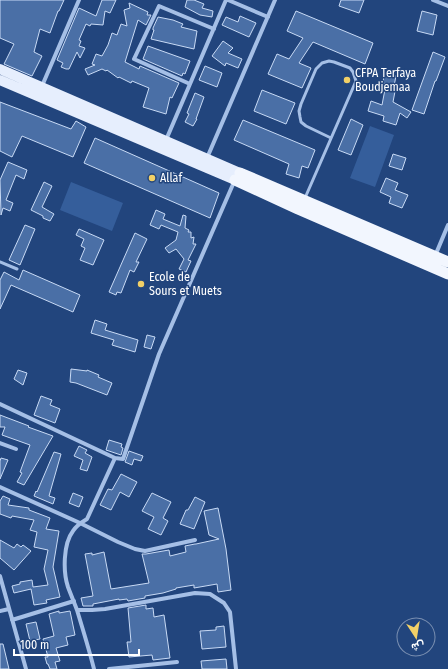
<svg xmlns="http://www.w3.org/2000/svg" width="448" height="669" font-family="'Fira Sans Condensed',Vazirmatn,sans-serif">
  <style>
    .green { fill: #355e9b }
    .building { fill: #4a6fa6; stroke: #c8daf5 }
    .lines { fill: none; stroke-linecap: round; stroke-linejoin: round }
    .service { stroke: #a5bfe6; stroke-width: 3 }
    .minor { stroke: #a5bfe6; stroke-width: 4 }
    .primary { stroke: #e6eefd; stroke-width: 10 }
    .trunk { stroke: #f2f6fe; stroke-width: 11 }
    .poi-dot { fill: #f2d067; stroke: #22457d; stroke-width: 1.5 }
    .labels { text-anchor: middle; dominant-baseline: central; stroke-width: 3; stroke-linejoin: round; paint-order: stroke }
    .poi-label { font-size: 12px; fill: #fff; stroke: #22457d; text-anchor: start }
  </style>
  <rect width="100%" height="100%" fill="#22457d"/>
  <path class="green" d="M370,126L394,135L375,187L350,178Z
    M71,182L123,203L112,231L60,210Z"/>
  <path class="building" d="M0,0H64L59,11H58L50,33L40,29L34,52L42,56L32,76L4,64L14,44L0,38Z
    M102,0H116L110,13L105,11L103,25L91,24L90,26L86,24L79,40L81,41L79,46L85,48L80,58L77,52L69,69H66L61,67L63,63L57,60L79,8L96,16Z
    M187,0H194L204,4L202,8L213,11L212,17L200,15L185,7Z
    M341,0H364L359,13L339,6Z
    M129,3L148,12L147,15H151L146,25L138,20L125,62L139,69L140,66L179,83L172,98L170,97L166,114L143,107L149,88L132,81L131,83L119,77L118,78L107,70L106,71L102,69L88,75L85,69L95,65L92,64L96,54L102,56L108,45L112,33L117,35L121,24L127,26L124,10L130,8Z
    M296,11L373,43L365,64L313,42L299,63L311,68L302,88L268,74L277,54L289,59L303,38L287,31Z
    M422,11L437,15L433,35L417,31Z
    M240,16L256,23L249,37L222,25L226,17L238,22Z
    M158,17L173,20L183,24L181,27L197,31L194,49L151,39L154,30H153V28Z
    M223,41L233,48L228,53L242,59L238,68L226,63L225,66L212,56Z
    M148,46L190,61L185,74L183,73L182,76L143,59Z
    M433,52L445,57L436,81H435L424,114L412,110Z
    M205,66L222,73L217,87L199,80Z
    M384,74L396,76L394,86H396L393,102L411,112L407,118L400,113L396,125L383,121L384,116L368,111L371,101L382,105L386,84L383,83Z
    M262,90L295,103L286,124L254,111Z
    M195,93L204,97L196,119H197L193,126L185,122L189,114L187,113Z
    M0,102L71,129L76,121L86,127L73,157L22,136L12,157L0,151Z
    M351,119L363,125L351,155L338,150Z
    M243,120L315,150L308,168L302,166L299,178L286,174L289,164L234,140Z
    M95,138L219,193L210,218L84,163Z
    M393,154L406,158L402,170L389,166Z
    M8,162L27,170L24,179L16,175L6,200L13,203L10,211L3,208L1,215L0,180Z
    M386,178L398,183L395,190L408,195L402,208L389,203L391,197L380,192Z
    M44,182L52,186L42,207L54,214L50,221L43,218V216L31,210Z
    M156,210L165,214L163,219L180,226L183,215L186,216L185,228L189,230L188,232H191V238L194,237L193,244H196L188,260L191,261L186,272L179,269L184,259L176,249L169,253L165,248L176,240L178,232L161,225L159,229L150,225Z
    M25,225L35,229L20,265L9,260Z
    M79,229L104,240L93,265L80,260L85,248L81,246L84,239L76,235Z
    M135,233L147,239L136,262H139L134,272L130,270L121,293L117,292L116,295L109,292Z
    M23,270L80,295L73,312L11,285L0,309V280L4,272L19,280Z
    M95,320L107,324L105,330L138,340L135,352L112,345L114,340L91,333Z
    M147,335L155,337L151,349L144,347Z
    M71,369L87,371V370L99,375L98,377L112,383L107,395L76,383L70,382Z
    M18,370L27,373L23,385L14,379Z
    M41,396L52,400L50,405L60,409L55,423L34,415Z
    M0,415L29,426L28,427L53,436L24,485L17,482L22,473L20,472L30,445L2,435L5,427H0Z
    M109,440L122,444L121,447L123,448L121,455L106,450Z
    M79,446L87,450L85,453L92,457L87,471L80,469L83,460L74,456Z
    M129,451L143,456L141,461L134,459L132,465L125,462Z
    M54,452L61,454L49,496L55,498L53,504L34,496L36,491L37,492Z
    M1,458L8,460L0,479V461Z
    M121,474L137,482L129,497L120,492L111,510L100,505L108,489L112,490Z
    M73,493L83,497L79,507L69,503Z
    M152,493L171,502L163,518L168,521L161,535L148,529L154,517L142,511Z
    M3,496L10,499L8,505L29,508V510L50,518L46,529L59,531L53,567L60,597L46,600L47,603L34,605L31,589L14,593L12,586L20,584V582L32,580L33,587L48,585L44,569L48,550L34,547L37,532L30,530L34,520L12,516L11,518L0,514V501Z
    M195,497L205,502L194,529L180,524L186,510H188Z
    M218,508L226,549L231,590L218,592L217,584L194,588V585L176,588V589L163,593L145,596V598L128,601L127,599L119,600V599L93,604V606H83L81,598L93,596L85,554L92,553V555L104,552L111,589L149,583L142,554H146L169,550L170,556L186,552L185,546L195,544H196L219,539L209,535L204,511Z
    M0,540L14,548L17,544L21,547L23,545L31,551L14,570L0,558Z
    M146,605V609L153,608L154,617L164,615L170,658L153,660L152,655L129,657L127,642H131L128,608Z
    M59,611V613L70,611L75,635L66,637L68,645L56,648L60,661L55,662L57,669H50L48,664H47L45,657H48L43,639L54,636L49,614Z
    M36,622L40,639L30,641L26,624Z
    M224,626L226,647L202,649L200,631L216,630V627Z
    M0,644H3L9,669H0Z
    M226,659L227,669H202L201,661Z"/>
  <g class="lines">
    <path class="service" d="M305,198L356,81L353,72L350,68L334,62L329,61L322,63L316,69L301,104L299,111L300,117L301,122L306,126L331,138
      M0,262L17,269"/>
    <path class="minor" d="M228,0L268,17
      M433,0L448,6
      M190,84L134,59L159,6L214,29
      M42,86L79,0
      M166,140L226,0
      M207,158L275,0
      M435,256L448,225
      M0,404L115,458L123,459L159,354L234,182
      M0,443L16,449
      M0,487L80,523L118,542L135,549L145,551L195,540
      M0,576L26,669
      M77,610H92L105,609L195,593L210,594L224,603L230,612L236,669
      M0,611L9,609
      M12,620L74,601
      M94,669C89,649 83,630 77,610C74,602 71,595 68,587C63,572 63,544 73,531C76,526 82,522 87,519L115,458
      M109,669L177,662"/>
    <path class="primary" d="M0,69L240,173
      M0,80L235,180"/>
    <path class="trunk" d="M240,173L448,262
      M235,180L298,209L448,274"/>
  </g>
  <g class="poi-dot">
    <circle cx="347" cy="80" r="4"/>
    <circle cx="152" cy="178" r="4"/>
    <circle cx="141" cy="284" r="4"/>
  </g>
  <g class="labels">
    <g class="poi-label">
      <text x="355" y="73">CFPA Terfaya<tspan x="355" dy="14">Boudjemaa</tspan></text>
      <text x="160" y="178">Allaf</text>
      <text x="149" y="277">Ecole de<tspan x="149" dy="14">Sours et Muets</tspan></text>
    </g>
  </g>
  <g transform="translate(416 637) rotate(168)"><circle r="19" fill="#22457d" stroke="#7a8fb1"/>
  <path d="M0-3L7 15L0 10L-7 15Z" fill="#f2d067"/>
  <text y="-6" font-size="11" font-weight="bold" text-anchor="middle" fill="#ffffff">ش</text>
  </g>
  <path d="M14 649v6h125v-6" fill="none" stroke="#ffffff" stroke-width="2"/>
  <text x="20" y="649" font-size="12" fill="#ffffff" stroke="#22457d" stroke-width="3" paint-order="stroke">100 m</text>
</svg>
